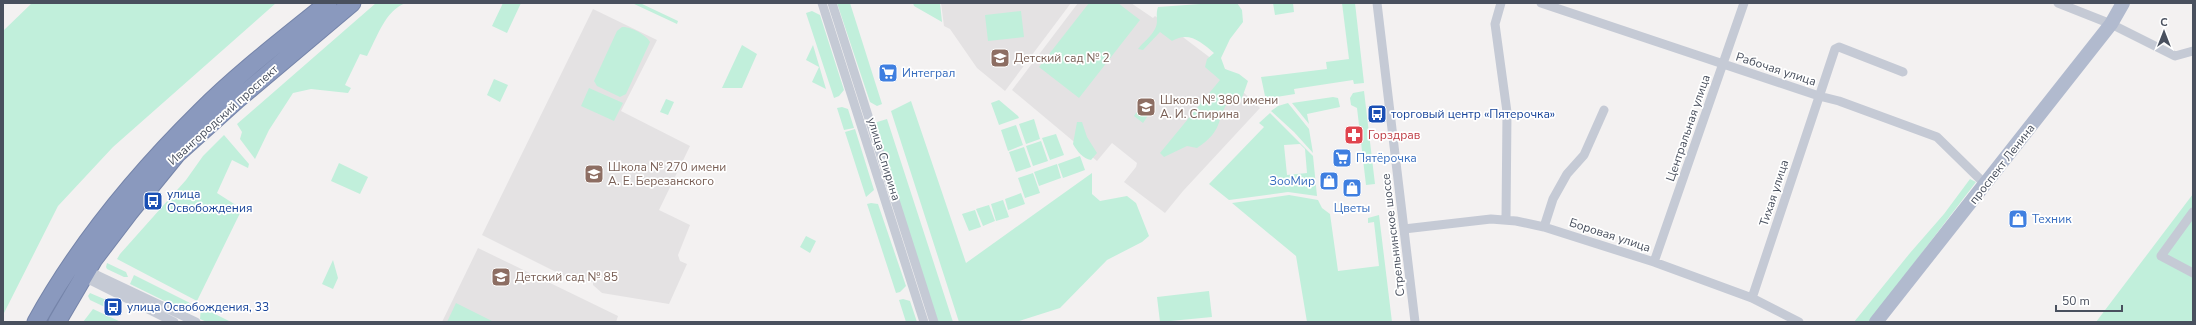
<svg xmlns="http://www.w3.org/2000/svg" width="2196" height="325" font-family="'Nunito Sans',sans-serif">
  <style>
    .education { fill: #e4e2e3 }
    .green { fill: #c1efdb; fill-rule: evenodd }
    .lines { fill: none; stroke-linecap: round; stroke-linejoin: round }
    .highway-casing { stroke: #7584a9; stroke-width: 19 }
    .street { stroke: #c5cad5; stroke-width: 9 }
    .primary { stroke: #b1bace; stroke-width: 14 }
    .highway { stroke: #8a99be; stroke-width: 17 }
    .labels { text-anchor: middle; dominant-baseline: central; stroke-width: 3.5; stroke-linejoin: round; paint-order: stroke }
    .education-label { font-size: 12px; fill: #785e54; stroke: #fff; text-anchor: start }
    .street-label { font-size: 12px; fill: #49505e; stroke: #fff }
    .shop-label { font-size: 12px; fill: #366cbe; stroke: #fff; text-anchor: start }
    .transit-label { font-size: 12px; fill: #164399; stroke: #fff; text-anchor: start }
    .health-label { font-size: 12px; fill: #be3a42; stroke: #fff; text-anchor: start }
  </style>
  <rect width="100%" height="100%" fill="#f3f1f1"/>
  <path class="education" d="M941,3H1071L1005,91L977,68L950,29L944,26Z
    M1078,3H1131L1153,18L1155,16L1245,84L1241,90L1260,108L1183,191L1165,213L1124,182L1136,167L1137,163L1112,143L1097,161L1012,90Z
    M593,9L657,40L621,111L690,146L659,210L690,225L678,255L680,261L687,264L669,304L602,293L593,285V282L574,278L572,280L482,235Z
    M478,248L618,316L616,322H442Z"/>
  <path class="green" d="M32,3H276L113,147L58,206L3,315V31Z
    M376,3H406C385,10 377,38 367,56L360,54L345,85L351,88L348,93L311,89L293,93L269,130L255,159L240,139L242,132L237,124Z
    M503,3H521L507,33L492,26Z
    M632,3H640L678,21L677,24Z
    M837,3H850L882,104L877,106L870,102Z
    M913,3H940L942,22L914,6Z
    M1089,3H1118L1140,20L1079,98L1039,67Z
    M1214,3H1237L1242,10L1243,22L1230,39L1221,58L1225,69L1239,74L1248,81L1242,98L1238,101L1230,98C1215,122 1224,130 1197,148L1187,146L1164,157L1160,153L1220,80L1205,67L1207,59L1214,53C1201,42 1189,31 1172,41L1160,32L1143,50L1138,49C1143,42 1151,37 1155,29C1159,22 1155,15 1158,7Z
    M1273,3H1293L1294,12L1275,15Z
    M1342,3H1355L1364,83L1354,84L1353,80L1294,89L1295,94L1270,98L1265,96L1261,77L1327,69L1326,62L1349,59Z
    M812,11L820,15L844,90L839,96L834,98L806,13Z
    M1021,11L1024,37L988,41L985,15Z
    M622,27C630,26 647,35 650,42L626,94L620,97L597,86L594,81L617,31Z
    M742,45L757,54L742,88H722Z
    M813,45L826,89L812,82L819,67L806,60Z
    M494,79L508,85L500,102L487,95Z
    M589,88L623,103L614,121L581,106Z
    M1364,91L1375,184L1366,185L1357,108L1351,105L1350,98L1353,93Z
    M1333,97L1338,98L1340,107L1307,114L1309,124L1292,103Z
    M666,99L674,102L668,115L660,112Z
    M999,100L1018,116L1019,118L999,125L991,103Z
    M911,101L966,263L1092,173V194L1100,201L1127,196L1136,203L1149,236L1142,242L1107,260L1060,308L1016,322H959L891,111Z
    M1288,103L1309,129L1313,153L1294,132L1271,111L1278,106Z
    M842,107L848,109L854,128L844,130L837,108Z
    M1140,107L1149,114L1143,123L1134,116Z
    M1270,113L1313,156L1317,196L1288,192L1229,200L1209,184L1264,127L1259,123ZM1300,144L1305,149L1307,173L1287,175L1284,145Z
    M887,119L953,322H938L874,123Z
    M1034,119L1040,139L1026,144L1019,124Z
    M1077,122H1082L1087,137L1097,153L1091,160C1083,159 1077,151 1073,144Z
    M1016,125L1023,145L1008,151L1001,130Z
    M855,129L874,190L866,197L845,132Z
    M1056,134L1064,155L1050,160L1042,138Z
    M224,135L249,164L248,168L232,160L217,193L242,209L197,301L117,259L120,254L186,180L203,156Z
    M1041,141L1048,161L1033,166L1026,146Z
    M1024,147L1031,167L1016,172L1009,152Z
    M1080,156L1085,170L1063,178L1058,164Z
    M339,163L368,177L360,194L331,181Z
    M1057,164L1061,178L1039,186L1034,172Z
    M1033,173L1040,193L1025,198L1018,178Z
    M1970,179L1976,182L1869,322H1854L1910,253L1944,214Z
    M1021,193L1025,204L1008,210L1005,199Z
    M2193,194V322H2096Z
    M1289,195L1318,200L1322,208L1330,214L1338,271L1379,266L1374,222L1368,223V218L1379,215L1392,322H1307L1296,256L1232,203Z
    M1003,200L1009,217L996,221L991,204Z
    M871,203L878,204L906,286L900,292L896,293L867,204Z
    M989,205L995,221L983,226L976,209Z
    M975,210L981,227L969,231L962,214Z
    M806,236L816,241L810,253L800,247Z
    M333,260L338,278L333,289L322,284Z
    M107,263L126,272L128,277H124L107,269L106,267Z
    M134,275L194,305L187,312L130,284Z
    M1209,291L1212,317L1160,322L1157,297Z
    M90,293L111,302L112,307L107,308L90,300L88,296Z
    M903,299L910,301L917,322H906L899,300Z
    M456,303L494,322H447Z
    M201,307L231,322H207L200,319Z
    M93,309L121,322H83Z"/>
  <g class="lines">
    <g class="highway-casing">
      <path id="highway" d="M36,322C78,246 139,172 201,111C240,72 285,38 328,3
        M57,322L94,259L129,213L177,154L238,99L352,3"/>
    </g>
    <path class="street" d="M822,3L924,322
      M832,3L934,322
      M1377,3L1415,322
      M1501,3L1495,24L1507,112L1506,219
      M1541,3L1819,96L1839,101L1937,137L1986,185
      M2058,3L2111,24L2175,56L2193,51
      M2193,212L2161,256L2193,273
      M1544,227L1553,199L1567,174L1584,155L1604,110
      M1404,229L1491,219L1516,221L1544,227L1654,262L1752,298L1799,322
      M1654,262L1744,3
      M84,269L196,322
      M80,275L174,322
      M1752,298L1835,49L1839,47L1903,72"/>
    <path class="primary" d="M1876,322L2111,24L2123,3"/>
    <use href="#highway" class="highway"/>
  </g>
  <defs>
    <g id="school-square" transform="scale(1)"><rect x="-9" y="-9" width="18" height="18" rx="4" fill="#8d6e63" stroke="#fff"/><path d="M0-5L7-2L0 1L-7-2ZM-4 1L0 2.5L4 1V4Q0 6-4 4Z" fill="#fff"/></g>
    <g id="supermarket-square" transform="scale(1)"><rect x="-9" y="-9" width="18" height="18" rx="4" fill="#3f7fe0" stroke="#fff"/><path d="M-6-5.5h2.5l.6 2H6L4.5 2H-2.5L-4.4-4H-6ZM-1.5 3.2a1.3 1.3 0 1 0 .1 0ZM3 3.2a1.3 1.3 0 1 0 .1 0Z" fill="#fff"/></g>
    <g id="bus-square" transform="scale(1)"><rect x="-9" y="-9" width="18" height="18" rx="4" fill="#1a4fb4" stroke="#fff"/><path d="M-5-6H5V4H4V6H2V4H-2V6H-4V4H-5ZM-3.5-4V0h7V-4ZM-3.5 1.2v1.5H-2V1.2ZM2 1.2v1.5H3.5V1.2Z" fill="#fff"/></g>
    <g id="pharmacy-square" transform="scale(1)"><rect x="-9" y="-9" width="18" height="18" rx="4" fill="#e0444e" stroke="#fff"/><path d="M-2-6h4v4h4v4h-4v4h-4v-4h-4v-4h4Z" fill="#fff"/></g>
    <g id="shop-square" transform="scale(1)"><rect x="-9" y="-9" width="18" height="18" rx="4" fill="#3f7fe0" stroke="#fff"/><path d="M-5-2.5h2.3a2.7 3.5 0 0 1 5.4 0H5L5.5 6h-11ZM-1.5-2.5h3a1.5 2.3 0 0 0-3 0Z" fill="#fff"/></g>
  </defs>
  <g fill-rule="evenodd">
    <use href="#school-square" x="1000" y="58"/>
    <use href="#supermarket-square" x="888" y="73"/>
    <use href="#school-square" x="1146" y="107"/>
    <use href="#bus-square" x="1377" y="114"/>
    <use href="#pharmacy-square" x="1354" y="135"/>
    <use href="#supermarket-square" x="1342" y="158"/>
    <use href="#school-square" x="594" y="174"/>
    <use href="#shop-square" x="1329" y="181"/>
    <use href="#shop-square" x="1352" y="188"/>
    <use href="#bus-square" x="153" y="201"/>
    <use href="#shop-square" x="2018" y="219"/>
    <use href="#school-square" x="501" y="277"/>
    <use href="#bus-square" x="113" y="307"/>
  </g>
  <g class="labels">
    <g class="education-label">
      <text x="1014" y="58">Детский сад № 2</text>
      <text x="1160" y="100">Школа № 380 имени<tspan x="1160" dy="14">А. И. Спирина</tspan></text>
      <text x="608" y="167">Школа № 270 имени<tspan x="608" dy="14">А. Е. Березанского</tspan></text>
      <text x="515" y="277">Детский сад № 85</text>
    </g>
    <g class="street-label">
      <text transform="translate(1776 69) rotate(18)">Рабочая улица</text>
      <text transform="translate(223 115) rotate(-42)">Ивангородский проспект</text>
      <text transform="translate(1688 128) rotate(-71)">Центральная улица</text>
      <text transform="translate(884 159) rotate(73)">улица Спирина</text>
      <text transform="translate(2002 164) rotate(-52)">проспект Ленина</text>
      <text transform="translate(1774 193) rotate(-72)">Тихая улица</text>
      <text transform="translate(1393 235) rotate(-97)">Стрельнинское шоссе</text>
      <text transform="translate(1610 235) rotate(18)">Боровая улица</text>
    </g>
    <g class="shop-label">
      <text x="902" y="73">Интеграл</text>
      <text x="1356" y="158">Пятёрочка</text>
      <text x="1315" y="181" text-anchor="end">ЗооМир</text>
      <text x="1352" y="208" text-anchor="middle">Цветы</text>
      <text x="2032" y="219">Техник</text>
    </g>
    <g class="transit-label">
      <text x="1391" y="114">торговый центр «Пятерочка»</text>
      <text x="167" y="194">улица<tspan x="167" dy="14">Освобождения</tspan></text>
      <text x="127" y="307">улица Освобождения, 33</text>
    </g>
    <g class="health-label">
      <text x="1368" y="135">Горздрав</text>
    </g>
  </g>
  <rect width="2196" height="325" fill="none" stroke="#49505e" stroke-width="8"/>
  <g transform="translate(2164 32)" stroke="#ffffff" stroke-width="3" paint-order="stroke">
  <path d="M0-3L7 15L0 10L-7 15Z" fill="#49505e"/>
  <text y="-6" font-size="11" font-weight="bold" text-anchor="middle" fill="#49505e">С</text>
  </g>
  <path d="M2056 305v6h66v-6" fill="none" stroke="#49505e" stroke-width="2"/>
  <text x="2062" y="305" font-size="12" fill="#49505e" stroke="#ffffff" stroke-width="3" paint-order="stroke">50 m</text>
</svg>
